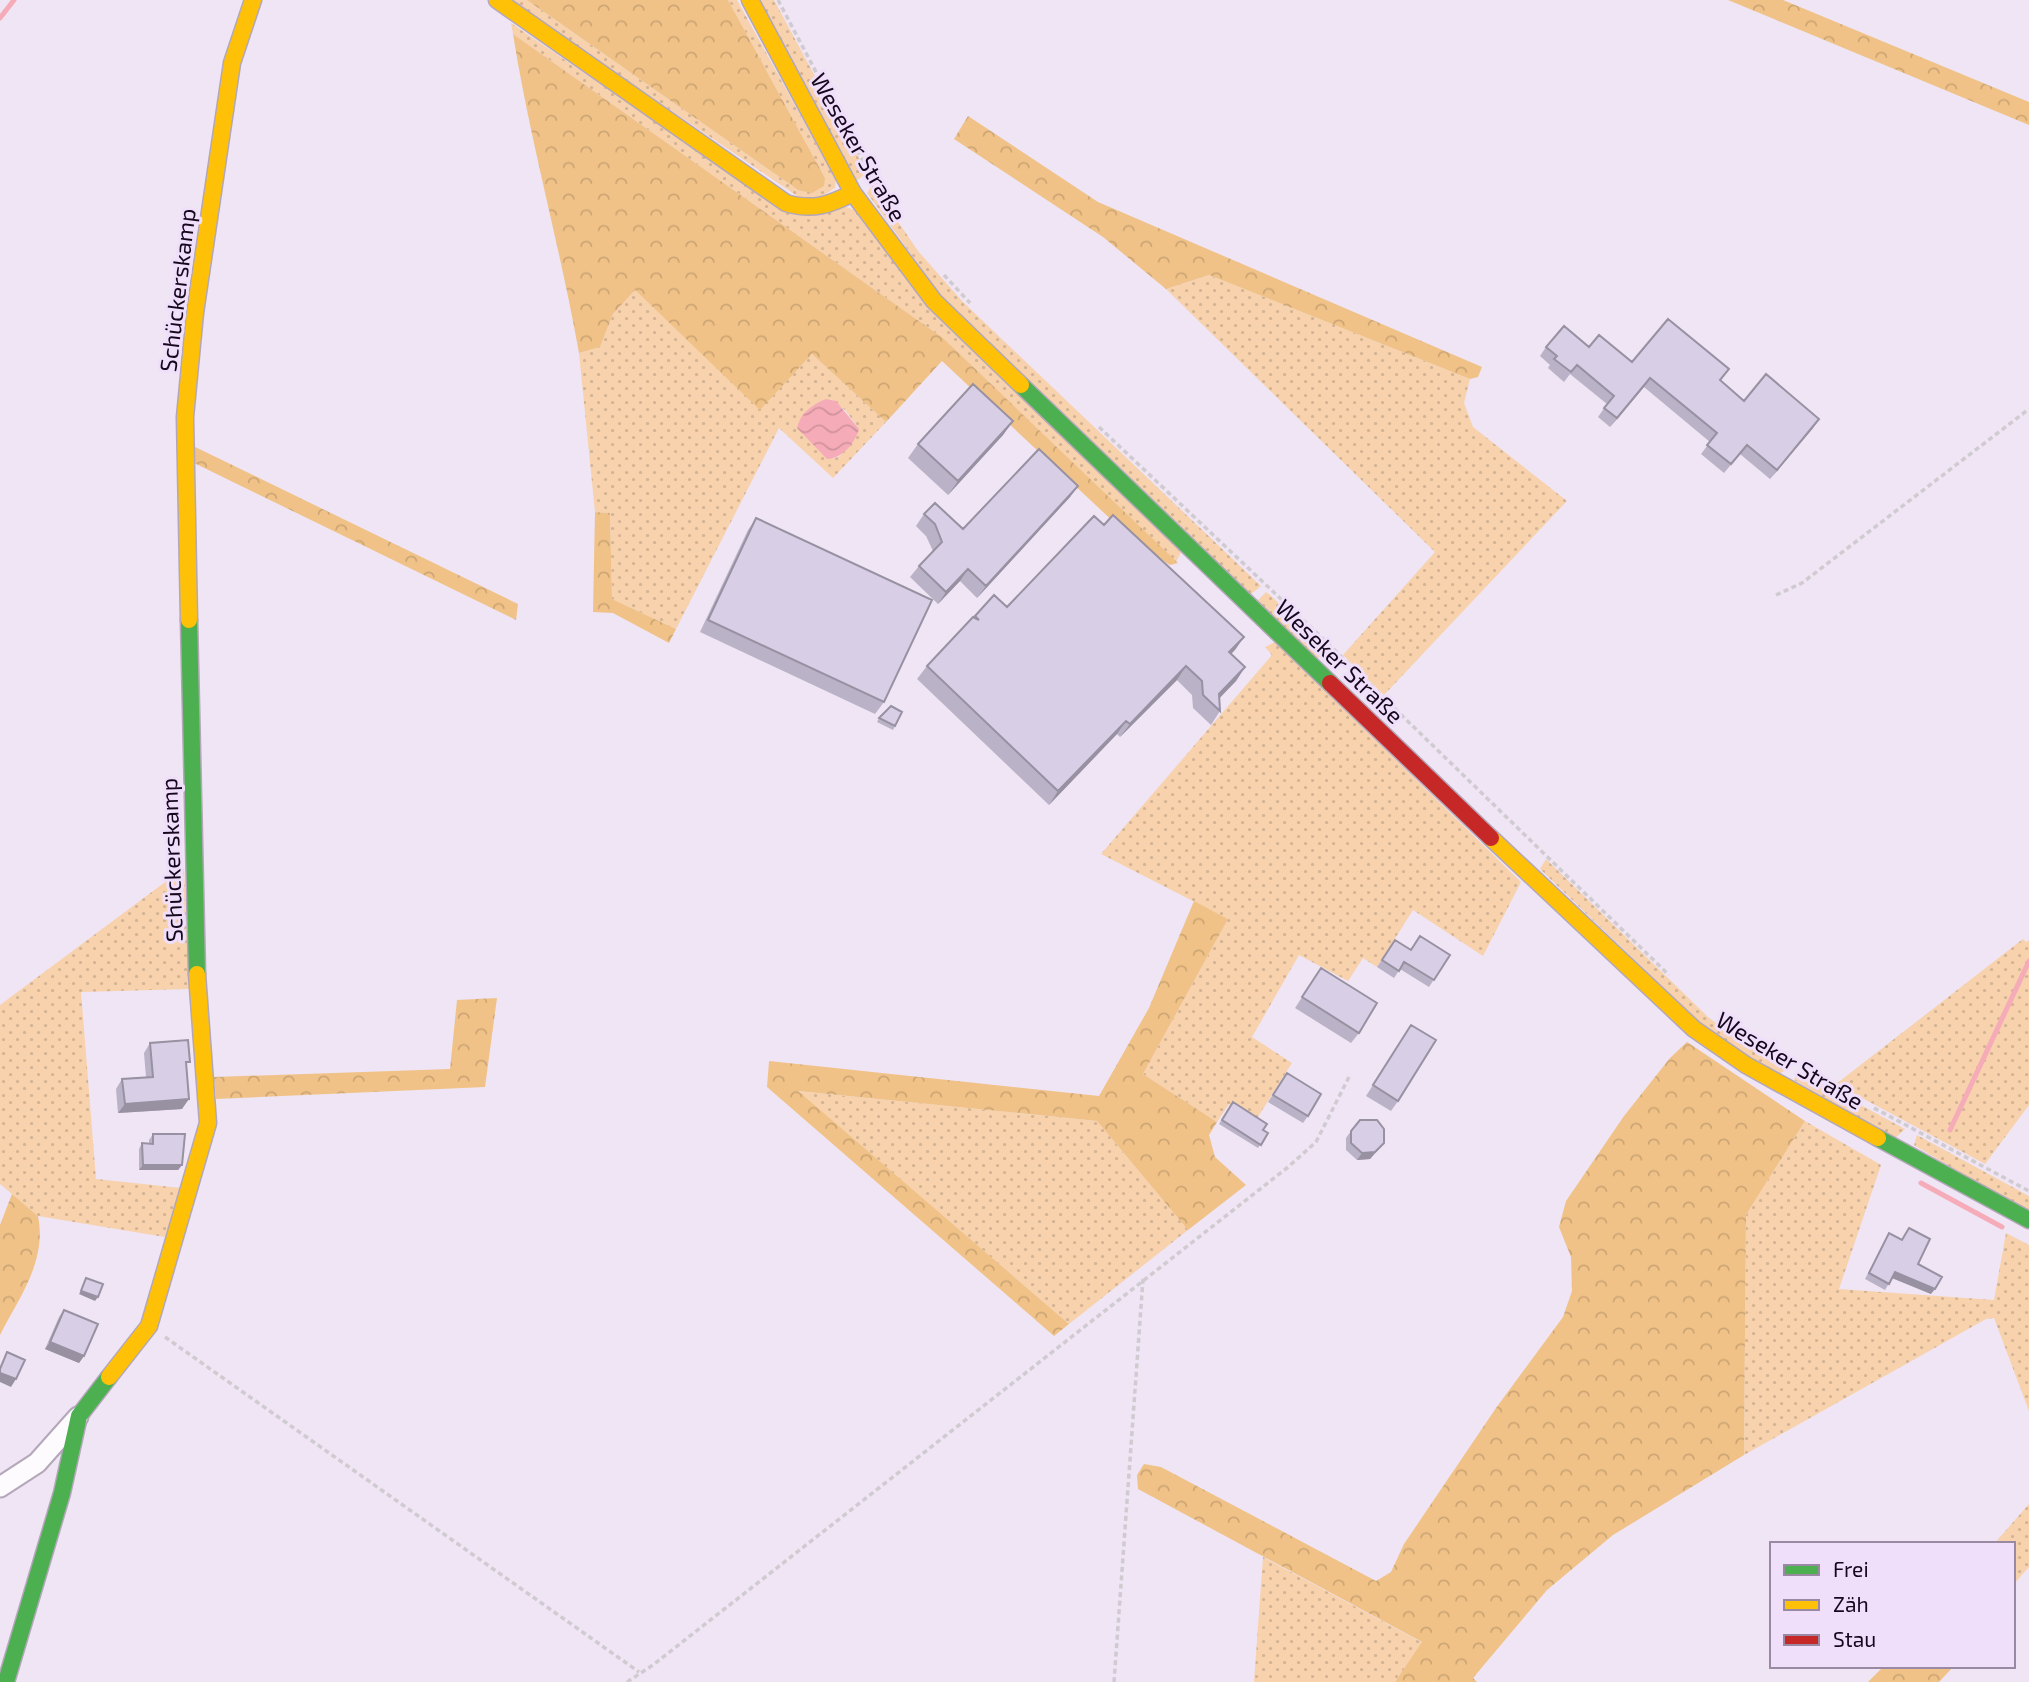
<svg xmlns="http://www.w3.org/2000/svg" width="2029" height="1682" font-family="'Exo 2',sans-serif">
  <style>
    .grass { fill: url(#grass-dots); fill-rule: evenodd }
    .forest { fill: url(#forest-crowns) }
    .water { fill: url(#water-waves) }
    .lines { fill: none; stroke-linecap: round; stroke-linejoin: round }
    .stream { stroke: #f5acb8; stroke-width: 5 }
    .street-casing { stroke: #b3a7b9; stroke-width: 23 }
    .fast-casing { stroke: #b3a7b9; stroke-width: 19 }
    .slow-casing { stroke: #b3a7b9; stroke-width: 19 }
    .jam-casing { stroke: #b3a7b9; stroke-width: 19 }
    .path { stroke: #cfcbd1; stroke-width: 3.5; stroke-dasharray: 5 3.5; stroke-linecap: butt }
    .street { stroke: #fdfbfd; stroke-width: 19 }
    .fast { stroke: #4caf50; stroke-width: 16 }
    .slow { stroke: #ffc107; stroke-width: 16 }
    .jam { stroke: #c62828; stroke-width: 16 }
    .wall { fill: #bab2c7 }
    .shaded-wall { fill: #9791a2 }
    .building { fill: #d8cfe7; stroke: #9791a2; stroke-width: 2 }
    .labels { text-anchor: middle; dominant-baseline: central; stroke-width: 6; stroke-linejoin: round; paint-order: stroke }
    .street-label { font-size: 23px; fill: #16071d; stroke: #f0dffa }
  </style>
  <defs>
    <pattern id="grass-dots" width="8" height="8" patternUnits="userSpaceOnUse" patternTransform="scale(1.75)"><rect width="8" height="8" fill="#f7d2ac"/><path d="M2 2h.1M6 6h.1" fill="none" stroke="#d3b394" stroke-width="1.8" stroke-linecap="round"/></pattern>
    <pattern id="forest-crowns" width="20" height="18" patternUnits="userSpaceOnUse" patternTransform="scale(1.75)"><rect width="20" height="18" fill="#f0c287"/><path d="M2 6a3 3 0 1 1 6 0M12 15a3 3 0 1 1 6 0" fill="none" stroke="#cda574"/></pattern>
    <pattern id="water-waves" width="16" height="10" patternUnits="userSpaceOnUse" patternTransform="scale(1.75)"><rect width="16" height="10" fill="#f5acb8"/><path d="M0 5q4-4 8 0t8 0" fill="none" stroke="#d1929e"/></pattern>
  </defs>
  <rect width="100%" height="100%" fill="#efe5f4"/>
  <path class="grass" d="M508,0H527L798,190L825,178L728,0H737L836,180L835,188L809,204Z
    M757,0H774L867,173L856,181Z
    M511,23L786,211L844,206L854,210L1181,552L1176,562L943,338L513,34Z
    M873,185L918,251L963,302L1261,586L1250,595L947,304L867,193Z
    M1209,275L1470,379L1464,403L1473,427L1567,501L1384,695L1343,655L1435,552L1166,289Z
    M635,290L760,409L812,354L886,422L833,478L779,428L676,629L612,599L610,513L595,512L579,353L600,347L613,314ZM831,399L845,410L859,429L840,456L833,459Z
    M1266,592L1270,595L1329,651L1322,657L1316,658L1257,601Z
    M1275,642L1521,882L1483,956L1413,910L1377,967L1363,958L1348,981L1299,955L1252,1037L1292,1063L1256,1120L1229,1104L1217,1122L1143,1074L1228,919L1101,854L1272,655L1265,647Z
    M1546,859L1708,1017L1731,1034L1789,1067L1777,1076L1721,1043L1540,869Z
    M184,868L189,989L81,992L96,1179L181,1188L165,1237L38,1216L0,1184V1005Z
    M2023,939L2026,942L2029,940V1105L1985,1164L1836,1084Z
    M1798,1071L1905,1129L1894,1139L1794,1080Z
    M797,1091L1097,1121L1188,1230L1069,1324Z
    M1805,1121L1881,1165L1839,1289L1994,1300L2006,1233L2029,1245V1411L1994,1318L1986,1319L1744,1455L1746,1215Z
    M1917,1135L2029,1196V1214L1914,1145Z
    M2029,1504V1567L2013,1585V1544H1994Z
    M1263,1557L1423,1643L1395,1682H1254Z"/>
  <path class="forest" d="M527,0H728L825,178L824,186L812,193L798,190Z
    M1728,0H1783L2029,102V125Z
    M513,34L943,338L1178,563L1170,565L1134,541L942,361L886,422L812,354L760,410L635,290L613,314L600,347L579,353C560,246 530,141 513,34Z
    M968,116L1098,202L1482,367L1478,377L1470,379L1209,275L1166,289L1103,237L954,139Z
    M189,444L518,604L516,620L190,461Z
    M595,512L610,513L612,599L676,629L669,643L613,613L593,612Z
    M1194,901L1228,919L1143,1074L1217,1122L1209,1135L1215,1157L1246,1185L1188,1230L1097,1121L798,1091L1069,1324L1054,1336L767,1087L769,1061L1099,1096L1149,1008Z
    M497,998L485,1087L216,1099L214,1077L450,1069L457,1000Z
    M1687,1042L1805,1121L1746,1215L1744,1455L1613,1535L1547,1590L1473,1678L1477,1682H1395L1422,1642L1138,1489L1137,1475L1144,1464L1161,1467L1376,1581L1391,1572L1404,1544L1496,1408L1563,1317L1572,1291L1571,1257L1559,1227L1566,1201L1624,1116L1670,1058Z
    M12,1194L38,1216C47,1261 20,1296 0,1335V1225Z
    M1884,1666H1954L1939,1682H1868Z"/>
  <path class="water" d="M826,399L836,401L859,429C855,443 842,459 827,459L797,428C800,413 813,404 826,399Z"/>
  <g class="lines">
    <path class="stream" d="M0,18L14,0
      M1950,1130L2029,961
      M1921,1183L2002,1227"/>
    <g class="street-casing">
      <path id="street" d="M0,1487L37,1463L78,1417"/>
    </g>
    <g class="fast-casing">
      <path id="fast" d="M1021,385L1330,683
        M189,620L197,974
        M1878,1138L2029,1220
        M6,1682L62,1493L79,1416L109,1377"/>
    </g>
    <g class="slow-casing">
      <path id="slow" d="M497,0L786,203C813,211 829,205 853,193
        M750,0L853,193L934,301L1021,385
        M189,620L185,417L195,313L232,63L253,0
        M1491,838L1694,1029L1746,1065L1878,1138
        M109,1377L149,1326L208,1123L197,974"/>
    </g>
    <g class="jam-casing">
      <path id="jam" d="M1330,683L1491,838"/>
    </g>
    <path class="path" d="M778,0L864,163L885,196
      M944,275L970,303
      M1099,427L1318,634L1669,975
      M1776,595L1802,583L2029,409
      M1874,1108L2029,1191
      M165,1337L639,1672
      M627,1682L653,1665L1287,1168L1316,1142L1350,1075
      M1114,1682L1143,1279"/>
    <use href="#street" class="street"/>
    <use href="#fast" class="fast"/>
    <use href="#slow" class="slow"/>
    <use href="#jam" class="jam"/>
  </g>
  <path class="wall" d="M1546,347H1589L1632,362L1720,381L1744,401L1813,428L1770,479L1740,454L1724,473L1701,454L1710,442L1644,387L1610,427L1598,417L1607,404L1570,374L1564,382L1548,368L1550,365L1540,356Z
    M1013,421L1003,435L948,495L908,458L918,444Z
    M1078,486L1070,497L977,598L960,581L938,604L910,577L919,566L933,551L926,536L916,526L924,514L963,529Z
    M756,518L884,702L875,714L700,632L748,530Z
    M1104,525L1244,637L1231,654L1245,667L1236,681L1219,698L1220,711L1211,725L1193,708L1192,695L1177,680L1120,737L1117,734L1049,805L917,679L927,666L994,595L1007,607Z
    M879,718L895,726L893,730L877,722Z
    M1395,940L1411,949L1450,955L1429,987L1400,969L1394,978L1377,967Z
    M1321,968L1359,1033L1351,1043L1295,1008Z
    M1411,1025L1398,1101L1391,1111L1366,1096Z
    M150,1043L186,1067L182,1109L118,1113L116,1089L122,1079L146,1077L144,1053Z
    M1287,1073L1308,1116L1303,1123L1268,1102Z
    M1233,1102L1268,1133L1258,1148L1219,1124Z
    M1351,1131L1384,1143L1370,1159L1357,1160L1346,1150V1138Z
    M153,1134L182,1165L178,1170H139V1149L142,1143L149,1144V1140Z
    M1909,1228L1918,1264L1931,1294L1892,1278L1885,1290L1865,1279L1889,1233L1901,1240Z
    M64,1310L84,1356L79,1363L45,1349L59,1317Z"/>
  <path class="shaded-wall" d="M1650,378L1644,387L1610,427L1617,418Z
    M1819,419L1813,428L1770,479L1777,470Z
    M1013,421L1003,435L948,495L958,481Z
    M1078,486L1070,497L977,598L986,586Z
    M968,569L960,581L938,604L946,592Z
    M1244,637L1235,650L1220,665L1229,652Z
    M1186,666L1177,680L1120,737L1130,724Z
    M1245,667L1236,681L1213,705L1219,694Z
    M1126,721L1117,734L1049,805L1058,791Z
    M189,1099L182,1109L118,1113L125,1104Z
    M1384,1143L1370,1159L1357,1160L1362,1153Z
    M143,1165H182L178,1170H139Z
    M1895,1272L1935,1289L1931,1294L1892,1278Z
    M81,1291L98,1297L95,1301L79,1294Z
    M50,1342L84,1356L79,1363L45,1349Z
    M0,1373L16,1379L11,1387L0,1382Z"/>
  <path class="building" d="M1668,319L1729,369L1720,380L1744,401L1766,374L1819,419L1777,470L1747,445L1731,464L1707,445L1717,433L1650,378L1617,418L1604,408L1614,396L1577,365L1571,372L1554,359L1557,356L1546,347L1564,326L1589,347L1599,335L1632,362Z
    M973,384L1013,421L958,481L918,444Z
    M1039,449L1078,486L986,586L968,569L946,592L919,566L942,542L935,524L924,514L935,503L963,529Z
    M1113,515L1244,637L1229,652L1245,667L1219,694L1220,711L1203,695L1202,681L1186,666L1130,724L1126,721L1058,791L927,666L973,617L979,620L975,616L994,595L1007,607L1094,516L1104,525Z
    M756,518L932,600L884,702L708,620Z
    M891,706L902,712L895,726L879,718Z
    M1420,936L1450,955L1434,980L1404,962L1399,971L1382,960L1395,940L1411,950Z
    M1321,968L1377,1003L1359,1033L1302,997Z
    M1411,1025L1436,1040L1398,1101L1373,1085Z
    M188,1040L190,1062H186L189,1099L125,1104L122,1079L153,1077L150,1043Z
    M1287,1073L1321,1094L1308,1116L1273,1095Z
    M1233,1102L1267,1124L1263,1130L1268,1133L1261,1145L1222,1120Z
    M1360,1120H1377L1384,1129V1143L1375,1152L1362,1153L1351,1143V1131Z
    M153,1134H185L182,1165H143L142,1143L153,1144Z
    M1909,1228L1930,1239L1918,1264L1942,1277L1935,1289L1895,1272L1889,1284L1869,1273L1889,1233L1902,1240Z
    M86,1278L103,1284L98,1297L81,1291Z
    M64,1310L98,1324L84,1356L50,1342Z
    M7,1352L25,1360L16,1379L0,1373V1369Z"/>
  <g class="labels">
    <g class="street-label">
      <text transform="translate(859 147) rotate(60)">Weseker Straße</text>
      <text transform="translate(177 290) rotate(-83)">Schückerskamp</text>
      <text transform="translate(1340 661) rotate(44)">Weseker Straße</text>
      <text transform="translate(171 860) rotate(-92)">Schückerskamp</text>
      <text transform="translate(1790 1060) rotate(31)">Weseker Straße</text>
    </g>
  </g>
  <rect x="1770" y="1542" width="245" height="126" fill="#f0dffa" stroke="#9989a2" stroke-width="2"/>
  <rect x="1784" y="1565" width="35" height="10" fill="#4caf50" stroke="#9989a2" stroke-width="2"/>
  <text x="1833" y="1577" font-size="21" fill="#16071d">Frei</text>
  <rect x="1784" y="1600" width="35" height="10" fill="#ffc107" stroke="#9989a2" stroke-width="2"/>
  <text x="1833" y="1612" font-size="21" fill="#16071d">Zäh</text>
  <rect x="1784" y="1635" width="35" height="10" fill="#c62828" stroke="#9989a2" stroke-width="2"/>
  <text x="1833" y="1647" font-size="21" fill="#16071d">Stau</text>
</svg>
